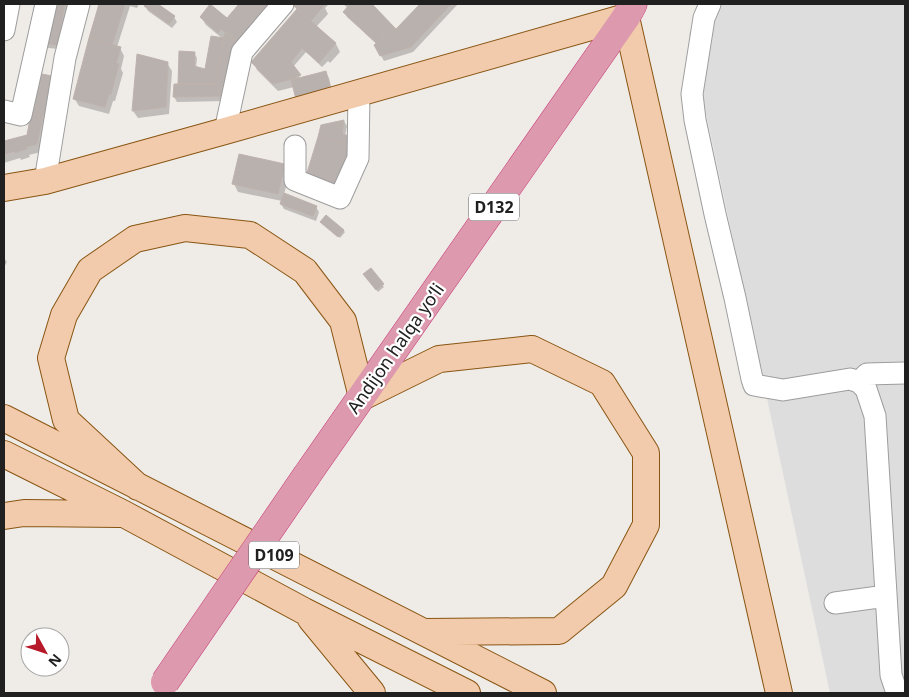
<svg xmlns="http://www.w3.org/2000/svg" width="909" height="697" font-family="'Noto Sans',sans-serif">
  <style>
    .residential { fill: #dedddd }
    .shadow { fill: #0003 }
    .building { fill: #b8b1ae; stroke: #bfb2ac }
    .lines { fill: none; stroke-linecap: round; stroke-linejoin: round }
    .minor-casing { stroke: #9d9d9d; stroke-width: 23 }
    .major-casing { stroke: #895513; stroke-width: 28 }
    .highway-casing { stroke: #c63c7a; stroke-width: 29 }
    .minor { stroke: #fff; stroke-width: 21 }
    .major { stroke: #f1cbab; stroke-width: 26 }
    .highway { stroke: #dd99ad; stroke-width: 28 }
    .highway-bridge-casing { stroke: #c63c7a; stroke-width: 29; stroke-linecap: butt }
    .highway-bridge { stroke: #dd99ad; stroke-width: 28 }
    .labels { text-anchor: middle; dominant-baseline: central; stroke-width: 4.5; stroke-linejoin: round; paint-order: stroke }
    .shield { fill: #fff; stroke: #636363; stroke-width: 1 }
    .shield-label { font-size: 16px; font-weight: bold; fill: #202020 }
    .street-label { font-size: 18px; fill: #202020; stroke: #fff }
  </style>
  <rect width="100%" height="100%" fill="#efece8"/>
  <path class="residential" d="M702,4H905V693H830L689,34Z"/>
  <path class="shadow" d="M53,4H69L59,49L48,48L45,43Z
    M100,4H139L137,8L130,6L117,47L120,48L124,56L121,69L123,73L115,101H113L109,114L79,106L74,98Z
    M147,4H156L174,17L177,22L172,28L148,11L145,6Z
    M240,4H279L226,101L177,102L174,97L194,53L197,58L196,68L206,70L223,39L206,25L201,17L227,20Z
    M298,4H329L325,8L328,14L316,27L336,44L340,52L330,63L328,61L322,67L306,52L293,67L301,79L326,73L329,78L334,99L294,87L278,91L257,70L253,62L298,11L295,6Z
    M343,4H370L396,31L422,4H458L413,52L384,61L375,45L377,44L347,17L345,12L348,8Z
    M167,63L172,71L169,114L138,118L133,111Z
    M52,77L41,152L29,155L30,157L21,160L20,158L4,163V142L28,136L36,116L35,114Z
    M344,121L347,126L345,136V193L312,184Z
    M284,165L289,173L284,195L316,207L319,212L316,221L284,209L281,204L282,201L238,192L234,184Z
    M321,222L343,230L345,232L340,238Z
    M4,258L7,262L4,267Z
    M371,270L384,287L378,292L366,276Z"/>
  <path class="building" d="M51,4H65L57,45L43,43Z
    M99,4H125L112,45L89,38Z
    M145,4H158L175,16L169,24L144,6Z
    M210,4L227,18L239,4H267L269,5L238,43L221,29L218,33L200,17Z
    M296,4H322L324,5L311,21L294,6Z
    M350,4H372L395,28L376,43L343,12Z
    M420,4H425L439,17L411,47L396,29Z
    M425,4H451L439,17Z
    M297,9L336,43L325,56L301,35L277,62L292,79L273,84L251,62Z
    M395,28L411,47L380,56L374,45Z
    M225,33L236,42L224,96L173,97L174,84H215Z
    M301,35L325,56L319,63L302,48L291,62L301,75L292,79L277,62Z
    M211,36L224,38L215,84H178L179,51L195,52L194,66L205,69Z
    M89,38L121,47L116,63L119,64L111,94H109L105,107L73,99Z
    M137,54L168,62L166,107L132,111Z
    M326,71L332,94L297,103L291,80Z
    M42,74L52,76L44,116L33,114Z
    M31,114L43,116L37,144L26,147L27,149L15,153V151L4,154V141L27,135Z
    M344,120L342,134L354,137L351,146L318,137L321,125Z
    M318,137L352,146L341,186L306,176Z
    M239,154L285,164L278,194L232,184Z
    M284,193L317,206L313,216L280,204Z
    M326,215L344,230L338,237L320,222Z
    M371,268L384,284L376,290L363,274Z"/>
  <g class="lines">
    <g class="minor-casing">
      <path id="minor" d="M710,4L704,18L692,94L695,120L715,214L735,298L752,379L754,385L783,390L850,379L859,382L866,389L875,416L891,675L897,693
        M4,30L9,4
        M4,111L21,115L46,4
        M225,131L242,52L283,4
        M295,146V180L340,198L358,158L359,93
        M45,181L65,58L79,4
        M859,382L867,374L905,373
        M835,603L886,596"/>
    </g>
    <g class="major-casing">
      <path id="major" d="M4,188L45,181L225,131L626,17L779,693
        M4,418L543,693
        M4,454L124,514L304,611L467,693
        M138,487L66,420L51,358L64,315L90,270L135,239L185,228L250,235L305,271L343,321L362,397L439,359L532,349L602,383L646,453V525L614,586L559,631L425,632
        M4,516L24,513L118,514
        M311,619L372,693"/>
    </g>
    <g class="highway-casing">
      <path id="highway" d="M307,475L626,17L633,4"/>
    </g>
    <use href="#minor" class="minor"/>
    <use href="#major" class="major"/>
    <use href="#highway" class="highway"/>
    <g class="highway-bridge-casing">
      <path id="highway-bridge" d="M165,682L307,475"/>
    </g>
    <use href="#highway-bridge" class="highway-bridge"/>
  </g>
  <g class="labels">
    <g class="shield">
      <rect x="469" y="193.5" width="50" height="27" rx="4"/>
      <rect x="249" y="541.5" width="50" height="27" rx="4"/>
    </g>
    <g class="shield-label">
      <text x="494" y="207">D132</text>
      <text x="274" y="555">D109</text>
    </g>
    <g class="street-label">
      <text transform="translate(395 348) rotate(-55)">Andijon halqa yo‘li</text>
    </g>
  </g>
  <rect width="909" height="697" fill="none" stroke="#202020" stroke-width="10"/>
  <g transform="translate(45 652) rotate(130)"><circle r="24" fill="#ffffff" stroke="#a6a6a6"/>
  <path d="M0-4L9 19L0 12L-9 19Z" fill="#b7192a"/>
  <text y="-8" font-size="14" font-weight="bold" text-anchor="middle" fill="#202020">N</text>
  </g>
</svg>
